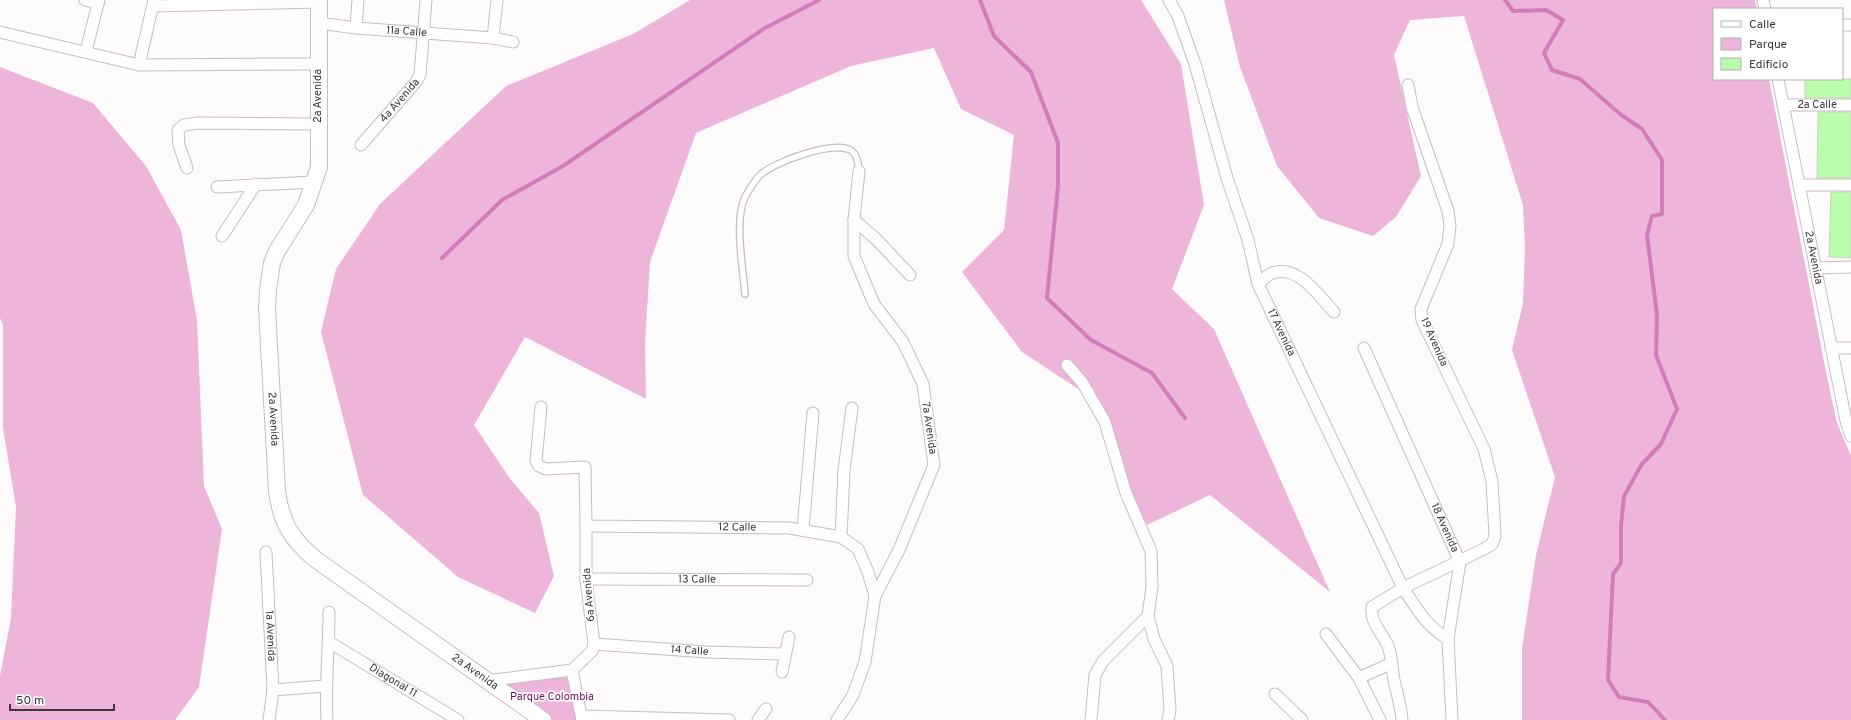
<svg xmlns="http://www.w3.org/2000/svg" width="1851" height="720" font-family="Overpass,sans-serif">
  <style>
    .green { fill: #eeb5da }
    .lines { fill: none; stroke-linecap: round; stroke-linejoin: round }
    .stream { stroke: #d27db8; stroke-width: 4 }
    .building { fill: #b9fca9; stroke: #c8d3c6 }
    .lane-casing { stroke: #c9bbc4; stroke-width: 8 }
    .street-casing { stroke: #c9bbc4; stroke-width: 13 }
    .secondary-casing { stroke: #c9bbc4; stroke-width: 18 }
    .lane { stroke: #fff; stroke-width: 5.5 }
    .street { stroke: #fff; stroke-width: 11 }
    .secondary { stroke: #fff; stroke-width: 16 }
    .labels { text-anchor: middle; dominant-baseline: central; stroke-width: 3.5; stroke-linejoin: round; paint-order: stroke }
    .street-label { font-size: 11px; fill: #3d373b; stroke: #fff }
    .park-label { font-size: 11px; fill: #770e60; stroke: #fff }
  </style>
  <rect width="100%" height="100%" fill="#fefbfd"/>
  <path class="green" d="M690,0H1141L1181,64L1204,205L1172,289L1214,329L1330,592L1210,495L1147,525L1117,461L1092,398L1022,352L962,272L1004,230L1014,135L961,109L934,48L851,66L696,133L650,262L645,344L646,399L525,337L474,425L511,480L539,513L554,576L535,613L458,577L363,495L321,332L336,269L380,204L506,86L633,34Z
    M1224,0H1755L1757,9H1714V79H1769L1826,372L1837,423L1851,456V720H1522V649L1536,555L1555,477L1512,350L1523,303L1525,248L1523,205L1464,16L1410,20L1394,55L1421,176L1396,217L1373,236L1319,218L1277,166L1240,67Z
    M0,67L93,103L146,166L181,230L197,320L204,486L222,529L199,687L175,720H0V676L11,618L16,507L3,428V325L0,318Z
    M572,670L582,720H542L489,683Z"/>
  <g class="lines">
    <path class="stream" d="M980,0L994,36L1031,72L1058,143V186L1047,298L1091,340L1152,373L1185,418
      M1505,0L1513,11L1546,10L1563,20L1544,53L1552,70L1580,79L1620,114L1642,129L1662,160V214L1652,216L1647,235L1657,315L1656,355L1677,409L1661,444L1642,464L1624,496L1621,526V563L1613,574L1608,680L1619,697L1648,702L1665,720
      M442,258L502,200L563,166L765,28L819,0"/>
  </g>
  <path class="building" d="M1805,79H1851V98H1805Z
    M1818,112H1851V178H1817Z
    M1831,192H1851V258L1829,257Z"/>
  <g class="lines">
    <g class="lane-casing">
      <path id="lane" d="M745,294C743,268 734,220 745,197C749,190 754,181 760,175C774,162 836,139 852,151C858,156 858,164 859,171"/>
    </g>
    <g class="street-casing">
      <g id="street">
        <path d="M85,0L98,3"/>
        <path id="s1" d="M1169,0L1178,16L1195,64L1227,178L1248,240L1258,284L1403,588C1418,610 1424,624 1448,639"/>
        <path d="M1763,0L1765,9"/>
        <path d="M153,6L319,2"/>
        <path id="s2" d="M319,23L356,28L493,38L513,42"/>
        <path d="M1842,25H1851"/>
        <path d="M356,28L358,0"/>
        <path d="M0,32L139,65L318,64"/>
        <path d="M493,38L497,0"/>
        <path d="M86,51L99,0"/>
        <path d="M139,65L154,0"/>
        <path id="s3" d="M1778,79L1846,421L1851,436"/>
        <path id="s4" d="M1783,105H1851"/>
        <path id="s5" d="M361,145L416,82L420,75L426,0"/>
        <path d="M187,168L179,145L178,130L184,125L198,123L318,124"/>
        <path d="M1799,185H1851"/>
        <path d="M217,187L315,182"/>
        <path d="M854,220L876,239L910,275"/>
        <path d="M222,236L256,184"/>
        <path d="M1815,268L1851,267"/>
        <path d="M1258,284C1262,281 1266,276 1270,274C1297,262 1318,295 1334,312"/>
        <path id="s6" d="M1364,348L1460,562L1448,639L1452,720"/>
        <path d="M1831,348H1851"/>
        <path d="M1067,365L1082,382L1105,422L1126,493L1151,551L1152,587L1148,616L1154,639L1167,666L1170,710L1168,720"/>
        <path id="s7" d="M541,407L536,461L539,466L546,469L585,467L586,526L789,528L841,537L858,549L868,572L875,596"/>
        <path d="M803,530L813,413"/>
        <path d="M841,537L844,470L852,408"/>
        <path id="s8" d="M266,552L273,690L269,720"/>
        <path id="s9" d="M586,579L807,580"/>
        <path d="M1326,634L1359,678L1380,720"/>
        <path id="s10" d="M329,642L458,720"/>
        <path id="s11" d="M594,644L707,652L785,654"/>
        <path d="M572,670L582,720"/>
        <path d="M782,672L789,637"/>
        <path d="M1359,678L1392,663"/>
        <path d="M486,681L572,670L592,651L594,644L586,579V526"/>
        <path d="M273,690L325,686"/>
        <path d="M1275,694L1302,720"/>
        <path d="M582,716L729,720"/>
        <path d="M327,720C325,684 329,648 329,612"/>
        <path d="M758,720L766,709"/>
        <path d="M837,720L853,695L865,662L875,596L899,550L934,465L923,384L903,342L874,304L854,256V220L859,171"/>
        <path d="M1091,720L1095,675L1103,661L1148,616"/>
        <path d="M1402,720C1401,706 1397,694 1394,680C1392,669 1392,657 1388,646C1382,632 1370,623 1372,607L1403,588L1484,549L1492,544L1495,536L1492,481L1484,449L1422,320L1421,309L1448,244L1450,226L1448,211L1412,107L1408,85"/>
      </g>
    </g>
    <g class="secondary-casing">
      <g id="secondary">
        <path id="s12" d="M319,0V167L306,205L277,251L272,263L268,290L267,308L277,491C281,522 291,539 315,559L543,720"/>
      </g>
    </g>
    <use href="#lane" class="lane"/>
    <use href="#street" class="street"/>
    <use href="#secondary" class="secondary"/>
  </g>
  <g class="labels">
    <g class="street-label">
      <text stroke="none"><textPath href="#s2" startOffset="88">11a Calle</textPath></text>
      <text transform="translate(318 96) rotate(-90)">2a Avenida</text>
      <text stroke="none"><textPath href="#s5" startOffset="59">4a Avenida</textPath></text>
      <text stroke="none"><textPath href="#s4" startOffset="34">2a Calle</textPath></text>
      <text stroke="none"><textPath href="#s3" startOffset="182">2a Avenida</textPath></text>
      <text stroke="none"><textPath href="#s1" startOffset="352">17 Avenida</textPath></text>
      <text transform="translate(1434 342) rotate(66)">19 Avenida</text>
      <text stroke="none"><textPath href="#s12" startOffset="431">2a Avenida</textPath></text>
      <text transform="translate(929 428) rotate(82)">7a Avenida</text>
      <text stroke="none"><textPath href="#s7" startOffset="317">12 Calle</textPath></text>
      <text stroke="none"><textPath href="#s6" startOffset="197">18 Avenida</textPath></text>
      <text stroke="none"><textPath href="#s9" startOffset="111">13 Calle</textPath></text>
      <text transform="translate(589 595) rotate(-95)">6a Avenida</text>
      <text stroke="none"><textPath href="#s8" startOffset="84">1a Avenida</textPath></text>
      <text stroke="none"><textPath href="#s11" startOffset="96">14 Calle</textPath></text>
      <text stroke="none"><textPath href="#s12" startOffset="779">2a Avenida</textPath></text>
      <text stroke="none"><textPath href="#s10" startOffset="75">Diagonal 11</textPath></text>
    </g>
    <g class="park-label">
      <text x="552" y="697">Parque Colombia</text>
    </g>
  </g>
  <rect x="1713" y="8" width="130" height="72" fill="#ffffff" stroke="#b1afb1"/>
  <rect x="1721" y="21" width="20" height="6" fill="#ffffff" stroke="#b1afb1"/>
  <text x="1749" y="28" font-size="12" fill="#3d373b">Calle</text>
  <rect x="1721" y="38" width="20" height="12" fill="#eeb5da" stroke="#b1afb1"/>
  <text x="1749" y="48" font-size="12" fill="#3d373b">Parque</text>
  <rect x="1721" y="58" width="20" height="12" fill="#b9fca9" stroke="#b1afb1"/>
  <text x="1749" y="68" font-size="12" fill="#3d373b">Edificio</text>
  <path d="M10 704v6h104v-6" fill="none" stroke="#3d373b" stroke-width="2"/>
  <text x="16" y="704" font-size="12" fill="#3d373b" stroke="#ffffff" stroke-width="3" paint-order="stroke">50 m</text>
</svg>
